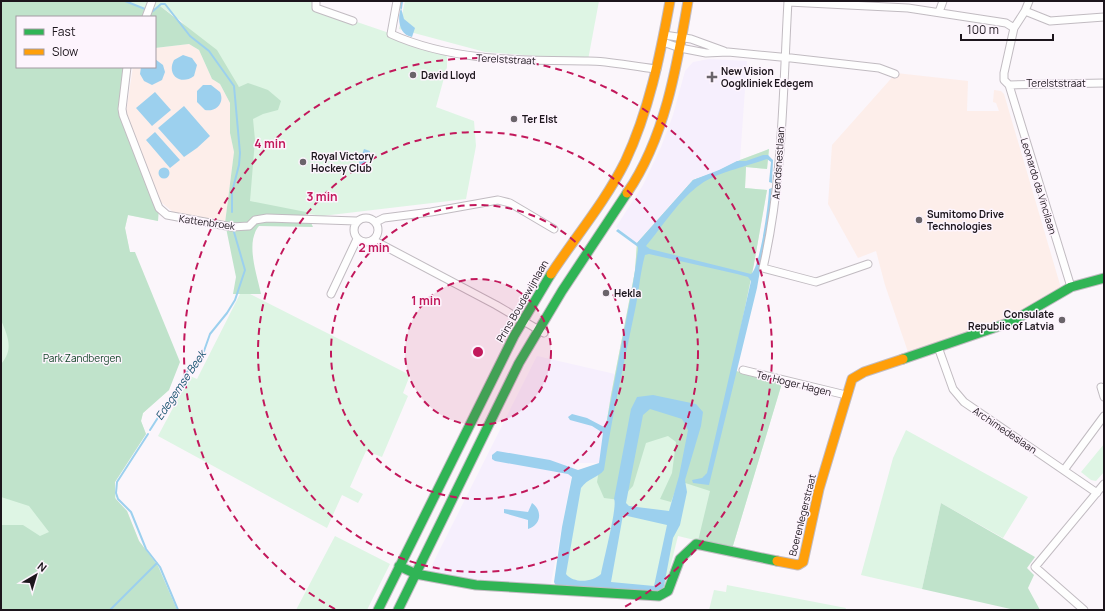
<svg xmlns="http://www.w3.org/2000/svg" width="1105" height="611" font-family="Manrope,sans-serif">
  <style>
    .commercial { fill: #f6effd }
    .industrial { fill: #fdeeea }
    .green { fill: #def5e4 }
    .forest { fill: #c0e3cb }
    .water { fill: #9cd0ee; fill-rule: evenodd }
    .lines { fill: none; stroke-linecap: round; stroke-linejoin: round }
    .stream { stroke: #9cd0ee; stroke-width: 2 }
    .street-casing { stroke: #c1bbc1; stroke-width: 9 }
    .fast-casing { stroke: #c1bbc1; stroke-width: 11 }
    .slow-casing { stroke: #c1bbc1; stroke-width: 11 }
    .street { stroke: #fefefe; stroke-width: 7 }
    .fast { stroke: #30b455; stroke-width: 9 }
    .slow { stroke: #ff9f0a; stroke-width: 9 }
    .ring { fill: none; stroke: #c2185b; stroke-width: 2; stroke-dasharray: 7 5 }
    .poi-dot { fill: #6a646a; stroke: #fdf4fd; stroke-width: 1.5 }
    .labels { text-anchor: middle; dominant-baseline: central; stroke-width: 3; stroke-linejoin: round; paint-order: stroke }
    .street-label { font-size: 10px; fill: #1c151c; stroke: #fdf4fd }
    .poi-label { font-size: 10px; font-weight: bold; fill: #1c151c; stroke: #fdf4fd; text-anchor: start }
    .park-label { font-size: 10px; fill: #0b3f21; stroke: #fdf4fd }
    .water-label { font-size: 11px; font-style: italic; fill: #14516d; stroke: #fdf4fd }
    .centre { fill: #c2185b; stroke: #fdf4fd; stroke-width: 2 }
    .ring-label { font-size: 12px; text-anchor: middle; font-weight: bold; fill: #c2185b; stroke: #fdf4fd; stroke-width: 3; stroke-linejoin: round; paint-order: stroke }
  </style>
  <rect width="100%" height="100%" fill="#fbf6fb"/>
  <path class="commercial" d="M709,59L747,61L740,160L716,172L693,180L637,243L616,227L643,185L661,147L673,115L685,71L693,62Z
    M537,356L615,374L600,463H574L550,588L428,573Z"/>
  <path class="industrial" d="M189,44L199,50L212,79L220,84L230,103V133L234,152L225,223L173,212L162,203L157,197L126,112L133,67H155V48Z
    M896,73L968,81L967,111H999L996,103L993,102L994,90L1001,91L1004,94L1061,288L1019,315L908,352L885,285L876,251L858,258L828,204L832,145Z"/>
  <path class="green" d="M1,1H316V8L442,51L447,57V67L436,107L474,121L476,146L466,199L322,216L246,204L239,87L181,21L160,6L148,11L17,17V67L122,109L158,221L128,215L125,228L131,259L169,390L143,413L141,421L146,434L115,482L116,501L127,511L139,541L158,566L177,610H1Z
    M405,1H599L588,60L485,52L399,29Z
    M769,149L767,169L746,167L745,188L767,190L754,264L732,370L782,383L732,549L678,536L666,584L671,588L668,592L553,591L580,474L598,475L611,395L635,271L637,243L693,180L716,172L740,160Z
    M242,290L410,375L403,393L408,396L382,457L366,451L350,487L363,494L358,503L342,495L327,528L158,436L190,376L197,379Z
    M906,430L1028,497L1003,538L941,503L922,589L861,575L893,458Z
    M1104,444V472L1096,481L1091,480L1081,472Z
    M335,536L390,564L367,610H296Z
    M727,585L846,608L845,610H709L714,590L726,592Z"/>
  <path class="forest" d="M1,1H124L148,11L160,6L217,50L239,87L248,83L268,90L281,101L278,110L263,114L253,119L255,140L250,201L306,212L313,227L259,226C245,242 257,275 261,294H233L236,277L225,223L234,152L230,133V103L220,84L212,79L199,50L189,44L155,48V17H17V67H127L122,109L159,208L158,221L128,215L125,228L130,252H135L180,362L169,390L143,413L141,421L146,434L115,482V498L127,511L139,541L158,566L177,610H1V525H23L40,536L49,532L29,506L1,497V364C14,349 8,337 1,320Z
    M769,149L767,169L746,167L745,188L767,190L754,264L732,370L782,383L732,549L698,541L710,491L679,481L671,502L660,499L672,473L676,442L668,436L646,443L633,486L620,500L604,498L597,482L611,395L635,271L637,243L693,180L716,172L740,160Z
    M941,503L1035,557L1027,568L1034,575L1028,588L1040,610H1015L922,589Z"/>
  <path class="water" d="M401,8L404,19L415,28L412,37C399,35 397,19 401,8Z
    M183,55L192,58L197,65L194,76C181,86 166,75 174,60Z
    M155,59L163,65L165,72L162,80L152,85L144,81L140,74L141,67H155Z
    M203,85H211L220,92C225,103 216,112 205,110L197,102V91Z
    M155,92L171,110L152,126L136,108Z
    M184,106L210,136L197,148L184,157L158,128Z
    M155,132L180,160L170,168L146,140Z
    M364,149L370,151L363,173L356,171Z
    M763,155H768L773,160L772,183L769,182L771,162L767,159C748,166 716,173 701,184C680,198 662,227 646,246L650,249L751,274C760,268 769,202 769,189L772,188L770,212L757,288L709,485L693,483L692,480L702,478L707,473L751,281L748,277L737,274L649,254L645,255C640,273 639,292 635,310C624,363 612,416 604,470C598,478 588,478 581,488L566,574C574,584 593,582 601,574C603,562 618,505 614,499L631,409L637,397L653,395L696,404L703,412L701,426L685,480L687,492L680,525L673,538L664,586L661,591L658,592L556,586L554,582L562,527L572,477L568,474L495,461L492,459V455L497,451L550,460L578,470L599,463L603,433L592,426L570,420L568,417L572,414L587,418L604,427L606,426L632,290L638,250V247L616,231L618,229L637,243L693,180L719,170L737,161H746ZM650,409L682,419L688,430L679,476L669,511L629,506L626,503L643,415ZM623,515L667,525L654,586L611,582Z
    M158.5 173a5.5 5.5 0 1 1 11 0a5.5 5.5 0 1 1-11 0Z
    M532,503C543,511 541,525 528,529V520L504,513V509L528,512Z"/>
  <g class="lines">
    <path class="stream" d="M125,1L145,9
      M401,8L402,1
      M150,12L153,11L161,4H165L190,36L209,51L234,86L240,153L239,165L232,192V212
      M150,430L191,366L204,351L210,334L227,313L235,300L245,270L234,232
      M148,434L117,482L116,493L118,499L131,512L146,549L160,567L178,610
      M110,610L157,563"/>
    <g class="street-casing">
      <path id="street" d="M316,1V8L353,21
        M397,1L391,34C453,62 522,60 588,61C611,61 634,67 657,69
        M788,1C783,90 783,181 763,268L816,282L868,264
        M788,2L908,8L1006,23L1014,28
        M1025,11L1050,21L1104,17
        M939,12L943,1
        M146,17L152,1
        M1014,28L1025,11L1029,1
        M664,35L691,39L724,51
        M663,42L680,48L706,53L728,52L791,58L879,68L895,74
        M127,67L122,109L123,115L155,198L159,208L167,215L232,227L249,226L255,220L267,218L356,221
        M1009,85L1071,287
        M1009,85L1104,83
        M1009,85L1004,80V73L1014,28
        M354 230a12 12 0 1 1 24 0a12 12 0 1 1-24 0Z
        M376,222L384,218L431,212L498,200L510,203L554,229
        M373,240L496,305L544,333
        M331,294L357,239
        M938,347L953,389L964,402L1097,493
        M743,370L846,395
        M1101,387L1104,397
        M1064,470L1104,416
        M1084,610L1035,567L1104,484"/>
    </g>
    <g class="fast-casing">
      <path id="fast" d="M903,359L1011,322L1071,287L1104,278
        M399,566L416,574L476,585L659,596L668,591L680,559L696,544L777,561
        M378,610L514,336L551,274
        M398,610L519,363L562,291L627,193"/>
    </g>
    <g class="slow-casing">
      <path id="slow" d="M627,193C665,138 677,66 688,1
        M551,274C576,236 605,202 625,162C649,111 660,56 670,1
        M777,561L798,565L803,562L819,489L852,379L864,372L903,359"/>
    </g>
    <use href="#street" class="street"/>
    <use href="#fast" class="fast"/>
    <use href="#slow" class="slow"/>
  </g>
  <circle cx="478" cy="352" r="73" fill="#c2185b" fill-opacity=".12"/>
  <g class="ring">
    <circle cx="478" cy="352" r="73"/>
    <circle cx="478" cy="352" r="147"/>
    <circle cx="478" cy="352" r="220"/>
    <path d="M335 609A294 294 0 1 1 621 609"/>
  </g>
  <g class="poi-dot">
    <circle cx="413" cy="75" r="4"/>
    <path d="M710 71h4v4h4v4h-4v4h-4v-4h-4v-4h4z"/>
    <circle cx="514" cy="119" r="4"/>
    <circle cx="303" cy="162" r="4"/>
    <circle cx="919" cy="220" r="4"/>
    <circle cx="606" cy="293" r="4"/>
    <circle cx="1062" cy="320" r="4"/>
  </g>
  <g class="labels">
    <g class="street-label">
      <text transform="translate(506 59) rotate(3)">Terelststraat</text>
      <text x="1056" y="83">Terelststraat</text>
      <text transform="translate(778 163) rotate(-86)">Arendsnestlaan</text>
      <text transform="translate(1039 186) rotate(73)">Leonardo da Vincilaan</text>
      <text transform="translate(207 222) rotate(8)">Kattenbroek</text>
      <text transform="translate(522 301) rotate(-60)">Prins Boudewijnlaan</text>
      <text transform="translate(794 383) rotate(14)">Ter Hoger Hagen</text>
      <text transform="translate(1005 430) rotate(34)">Archimedeslaan</text>
      <text transform="translate(802 515) rotate(-76)">Boerenlegerstraat</text>
    </g>
    <g class="poi-label">
      <text x="721" y="71">New Vision<tspan x="721" dy="12">Oogkliniek Edegem</tspan></text>
      <text x="421" y="75">David Lloyd</text>
      <text x="522" y="119">Ter Elst</text>
      <text x="311" y="156">Royal Victory<tspan x="311" dy="12">Hockey Club</tspan></text>
      <text x="927" y="214">Sumitomo Drive<tspan x="927" dy="12">Technologies</tspan></text>
      <text x="614" y="293">Hekla</text>
      <text x="1054" y="314" text-anchor="end">Consulate<tspan x="1054" dy="12">Republic of Latvia</tspan></text>
    </g>
    <g class="park-label">
      <text x="82" y="358">Park Zandbergen</text>
    </g>
    <g class="water-label">
      <text transform="translate(180 385) rotate(-56)">Edegemse Beek</text>
    </g>
  </g>
  <circle cx="478" cy="352" r="6" class="centre"/>
  <g class="ring-label">
    <text x="270" y="148">4 min</text>
    <text x="322" y="201">3 min</text>
    <text x="374" y="252">2 min</text>
    <text x="426" y="305">1 min</text>
  </g>
  <rect width="1105" height="611" fill="none" stroke="#1c151c" stroke-width="4"/>
  <rect x="16" y="16" width="140" height="52" fill="#fdf4fd" stroke="#a39ba3"/>
  <rect x="24" y="29" width="20" height="6" fill="#30b455" stroke="#a39ba3"/>
  <text x="52" y="36" font-size="12" fill="#1c151c">Fast</text>
  <rect x="24" y="49" width="20" height="6" fill="#ff9f0a" stroke="#a39ba3"/>
  <text x="52" y="56" font-size="12" fill="#1c151c">Slow</text>
  <g transform="translate(36 575) rotate(38)" stroke="#fdf4fd" stroke-width="3" paint-order="stroke">
  <path d="M0-3L7 15L0 10L-7 15Z" fill="#1c151c"/>
  <text y="-6" font-size="11" font-weight="bold" text-anchor="middle" fill="#1c151c">N</text>
  </g>
  <path d="M961 34v6h92v-6" fill="none" stroke="#1c151c" stroke-width="2"/>
  <text x="967" y="34" font-size="12" fill="#1c151c" stroke="#fdf4fd" stroke-width="3" paint-order="stroke">100 m</text>
</svg>
